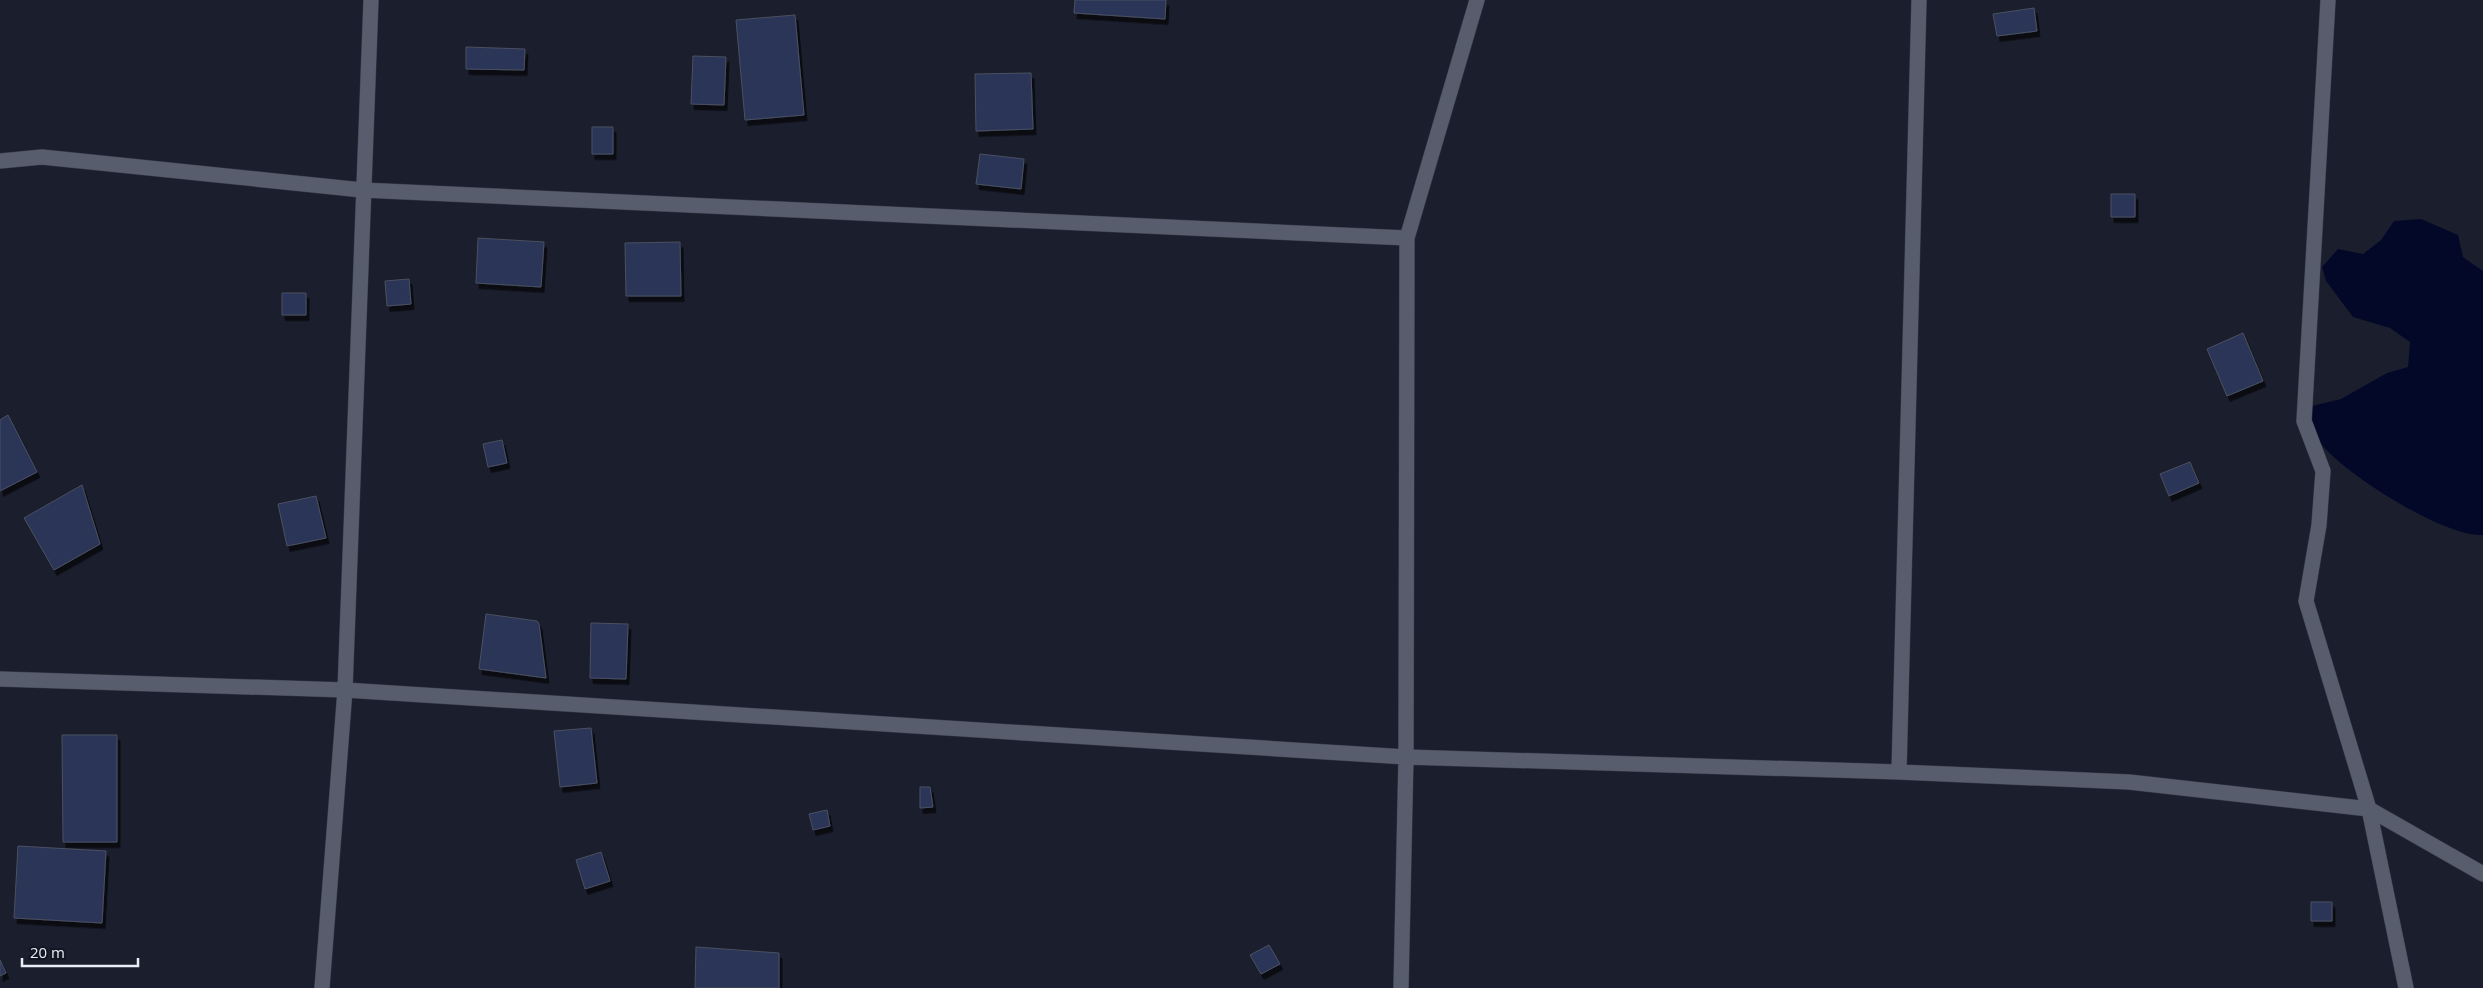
<svg xmlns="http://www.w3.org/2000/svg" width="2483" height="988" font-family="'Open Sans',sans-serif">
  <style>
    .water { fill: #040828 }
    .building { fill: #293458; stroke: #4b5060; filter: url(#shadow) }
    .lines { fill: none; stroke-linecap: round; stroke-linejoin: round }
    .street-casing { stroke: #383b47; stroke-width: 16 }
    .street { stroke: #575d6d; stroke-width: 15 }
  </style>
  <defs>
    <filter id="shadow"><feDropShadow dx="3" dy="5.5" stdDeviation="0" flood-color="#0009"/></filter>
  </defs>
  <rect width="100%" height="100%" fill="#1b1f2d"/>
  <path class="water" d="M2421,219L2458,235L2463,257L2483,271V535C2446,538 2346,475 2322,445C2314,435 2310,419 2312,406L2341,399L2387,373L2408,367L2410,342L2390,328L2353,317L2326,281L2322,267L2338,249L2363,254L2381,240L2394,221Z"/>
  <path class="building" d="M1075,0H1166L1165,19L1074,13Z
    M2034,8L2037,31L1997,36L1993,14Z
    M795,15L804,115L745,120L736,20Z
    M466,47L525,49L524,70L466,69Z
    M693,56L726,57L724,105L691,104Z
    M1031,73L1033,129L976,131L975,74Z
    M592,127H613V154H592Z
    M980,154L1024,159L1021,189L976,184Z
    M2111,194H2135V217H2111Z
    M478,238L544,242L541,287L476,283Z
    M680,242L681,296H626L625,243Z
    M409,279L411,304L387,306L385,281Z
    M282,293H306V315H282Z
    M2243,333L2263,381L2227,396L2207,349Z
    M8,415L37,472L0,491V420Z
    M502,440L507,463L488,467L483,444Z
    M2190,462L2199,483L2169,496L2160,474Z
    M82,485L100,544L54,570L24,518Z
    M316,496L326,538L287,546L278,504Z
    M486,614L537,621L539,624L546,678L479,669Z
    M591,623L628,624L626,679L590,678Z
    M591,728L597,783L560,787L554,731Z
    M62,735H117V842H63Z
    M920,787H930L933,807L920,808Z
    M827,810L830,826L813,830L809,814Z
    M18,846L106,851L102,923L14,918Z
    M601,852L610,881L585,889L576,860Z
    M2311,902H2332V921H2311Z
    M1269,945L1280,964L1261,974L1250,955Z
    M696,947L779,953V988H695Z
    M0,960L6,973L0,976Z"/>
  <g class="lines">
    <g class="street-casing">
      <path id="street" d="M2328,0L2304,421L2323,471L2319,525L2306,601L2369,809L2406,988
        M0,161L42,157L362,190L1407,238
        M0,679L345,690L1406,757L1899,772L2129,782L2369,809L2483,874
        M1899,772L1919,0
        M322,988L345,690L371,0
        M1401,988L1406,757L1407,238L1477,0"/>
    </g>
    <use href="#street" class="street"/>
  </g>
  <path d="M22 958v8h116v-8" fill="none" stroke="#eaedf7" stroke-width="2.5"/>
  <text x="30" y="958" font-size="15" fill="#eaedf7" stroke="#121623" stroke-width="4" paint-order="stroke">20 m</text>
</svg>
